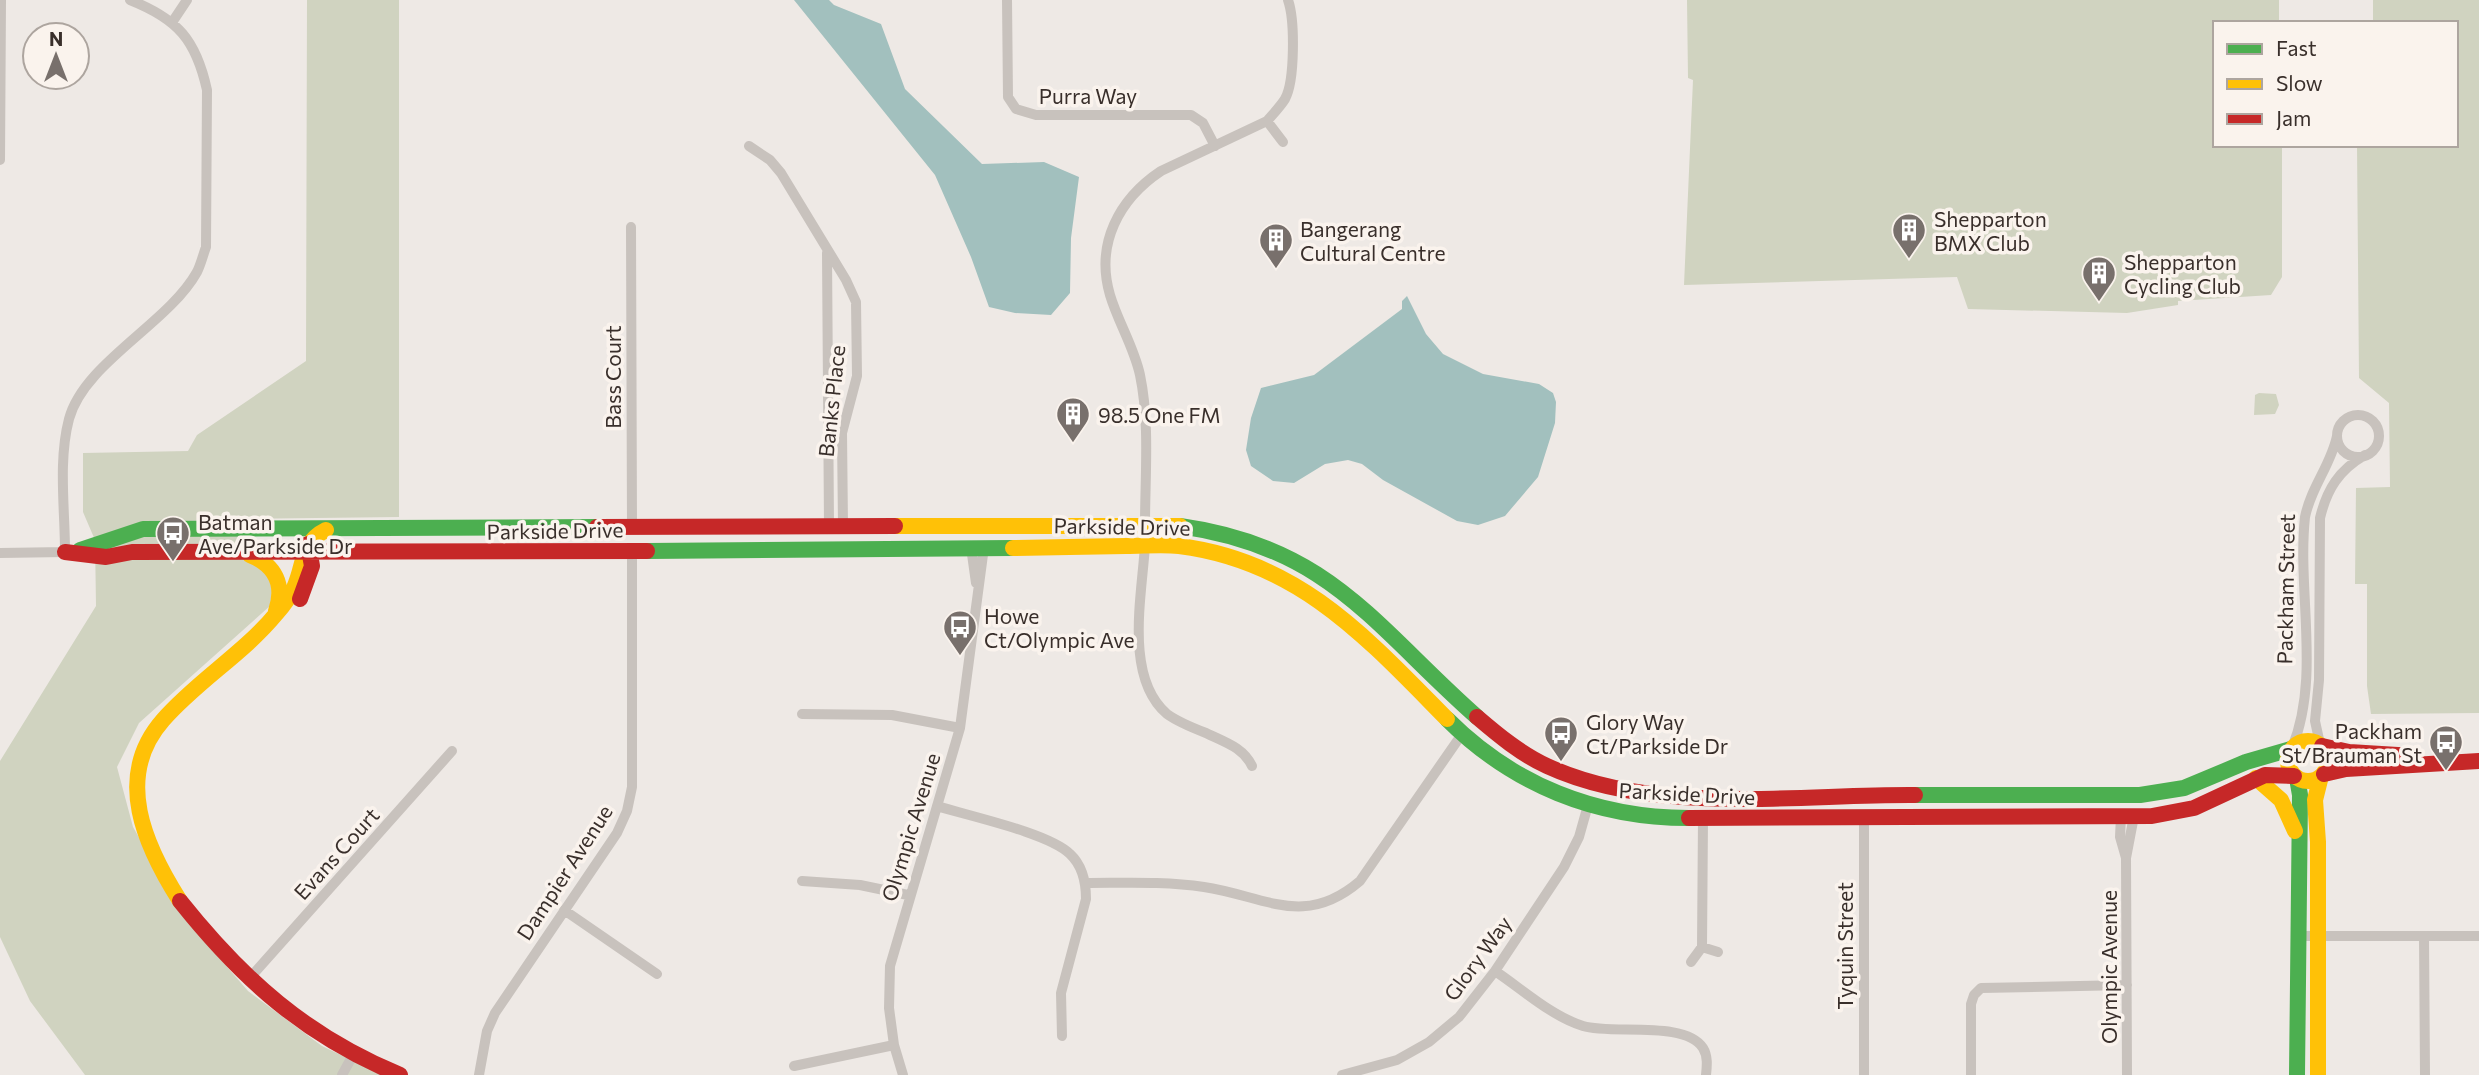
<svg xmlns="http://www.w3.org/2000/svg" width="2479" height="1075" font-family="Commissioner,sans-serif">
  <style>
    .green { fill: #d0d3c0 }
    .water { fill: #a2c0be }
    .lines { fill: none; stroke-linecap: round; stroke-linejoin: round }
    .street { stroke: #c8c2bd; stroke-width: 10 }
    .fast { stroke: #4caf50; stroke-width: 16 }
    .slow { stroke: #ffc107; stroke-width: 16 }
    .jam { stroke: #c62828; stroke-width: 16 }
    .labels { text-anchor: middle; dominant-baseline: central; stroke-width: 7; stroke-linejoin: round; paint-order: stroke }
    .street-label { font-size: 21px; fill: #392f2b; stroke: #faf3ed }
    .poi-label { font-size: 21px; fill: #392f2b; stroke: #faf3ed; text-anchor: start }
  </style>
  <rect width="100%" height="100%" fill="#eee9e5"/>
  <path class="green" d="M307,0H399V517L244,519L247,561L257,564L273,579L271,605L139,723L117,767L133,827L187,921L248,991L322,1046L383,1075H85L30,1001L0,937V761L96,606L95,540L83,512V453L188,451L197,435L306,361Z
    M1687,0H2279V23H2215V145H2282V277L2271,295L2178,301V305L2127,313L1968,309L1957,277L1684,285L1693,80L1688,78Z
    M2373,0H2479V713L2371,714L2367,686V584H2355L2356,488L2390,487L2389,403L2359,378L2357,145H2456V23H2373Z
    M2259,393L2276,394L2279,405L2275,414L2254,415L2255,395Z"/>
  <path class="water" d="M794,0H829L834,5L881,24L905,89L982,164L1044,162L1079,177L1071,238L1070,293L1051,315L1015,313L989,307L971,257L935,175Z
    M1407,296L1426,334L1443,354L1483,374L1539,384L1553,393L1556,402L1555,423L1538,477L1505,516L1478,525L1457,521L1383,480L1362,464L1348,460L1325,464L1294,483L1273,481L1251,466L1246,450L1251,418L1261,388L1314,375L1402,309V301Z"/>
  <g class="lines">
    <path class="street" d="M1007,0L1008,97L1016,109L1036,115H1191L1203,123L1215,146
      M173,21L187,0
      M1267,121L1283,142
      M749,146L770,160L781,173L846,280L856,302L857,376L842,433L843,526
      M0,160L1,0
      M631,227L632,527
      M827,253L829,526
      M2337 436a21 21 0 1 1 42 0a21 21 0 1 1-42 0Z
      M1145,525C1145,476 1150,423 1140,375C1134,347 1118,322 1110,295C1095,244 1119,199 1161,171L1267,121C1273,114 1280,107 1285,99C1295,81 1295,20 1288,0
      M1145,545C1142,596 1124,677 1167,714C1178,722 1193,728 1206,733C1224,742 1243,747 1252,766
      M971,547L976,583
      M0,553L65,552C65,509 58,461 69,419C84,363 168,324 197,272C201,264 203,255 206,247L207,90C196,40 178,19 130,0
      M802,714L892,715L960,728
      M2320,744L2315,721L2319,680L2320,518C2327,489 2339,470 2365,455
      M2292,748C2321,677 2297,592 2305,517C2311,487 2331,465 2337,436
      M937,806C969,816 1049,833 1070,854C1083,866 1086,882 1086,899L1061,993L1062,1036
      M1864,816V1075
      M2121,816L2120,837L2126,858L2127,1075
      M2126,858L2134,816
      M802,881L860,885L908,895
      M1086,883C1125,883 1165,881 1204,887C1265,896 1304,929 1360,881L1462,734
      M564,910L657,974
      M2297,936H2479
      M2424,936L2425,1075
      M1702,947L1703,818
      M1691,962L1702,947L1718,952
      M1495,971C1522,989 1551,1016 1583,1026C1612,1035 1685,1020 1703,1048C1708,1056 1707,1066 1706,1075
      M248,980L452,751
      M794,1066L894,1045
      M342,1075L353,1055
      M479,1075L487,1031L495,1013L617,833L627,811L632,787V550
      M903,1075L894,1045L889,1008L890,966L960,728L984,547
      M1342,1075L1397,1060L1429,1042L1459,1017L1495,971L1564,867L1579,837L1588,805
      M1971,1075V1004L1974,995L1981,988L2127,985"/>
    <path class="fast" d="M1180,526C1330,547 1374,626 1477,717
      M80,550L143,529L597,527
      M647,551L1013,548
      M1447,719C1513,785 1596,818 1689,818
      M2297,778L2300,795L2297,1075
      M1915,795H2140L2184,788L2246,762L2291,749"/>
    <path class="slow" d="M895,526H1180
      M1013,548C1051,547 1088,547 1126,546C1143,546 1162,544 1179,546C1299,561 1367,638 1447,719
      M250,555C275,565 285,585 276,611
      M2288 761a20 20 0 1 1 40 0a20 20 0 1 1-40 0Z
      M2256,778L2281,800L2295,831
      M180,901C145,846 113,777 163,720C197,681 243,654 276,614C283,606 290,597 294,588C305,564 300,543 326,530
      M2318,1075V842L2315,800L2321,776"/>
    <path class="jam" d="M597,527L895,526
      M65,552L106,557L132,552L647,551
      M300,599L312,566L308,544
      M1477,717C1498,735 1521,754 1547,766C1655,816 1799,794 1915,795
      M2322,746L2349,752L2414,756
      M2324,774L2346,769L2479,761
      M1689,818L2152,816L2194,808L2265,775L2294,776
      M180,901C243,980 306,1036 400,1075"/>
  </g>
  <defs>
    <g id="building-pin" transform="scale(1.75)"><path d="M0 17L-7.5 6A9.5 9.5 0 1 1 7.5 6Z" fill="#78706c" stroke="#faf3ed"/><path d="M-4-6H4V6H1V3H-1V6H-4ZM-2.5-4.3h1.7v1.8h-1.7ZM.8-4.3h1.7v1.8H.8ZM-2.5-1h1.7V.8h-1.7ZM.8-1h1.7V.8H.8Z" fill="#fff"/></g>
    <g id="bus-pin" transform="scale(1.75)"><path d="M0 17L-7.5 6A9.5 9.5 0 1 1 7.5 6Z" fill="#78706c" stroke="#faf3ed"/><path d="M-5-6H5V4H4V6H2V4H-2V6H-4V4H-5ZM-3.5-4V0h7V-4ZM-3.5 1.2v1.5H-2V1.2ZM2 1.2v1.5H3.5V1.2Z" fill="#fff"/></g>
  </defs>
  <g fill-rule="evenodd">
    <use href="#building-pin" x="1909" y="230"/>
    <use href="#building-pin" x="1276" y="240"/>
    <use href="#building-pin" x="2099" y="273"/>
    <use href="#building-pin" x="1073" y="414"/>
    <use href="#bus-pin" x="173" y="533"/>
    <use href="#bus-pin" x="960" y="627"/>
    <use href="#bus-pin" x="1561" y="733"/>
    <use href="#bus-pin" x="2446" y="742"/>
  </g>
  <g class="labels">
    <g class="street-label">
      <text x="1088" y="95">Purra Way</text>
      <text transform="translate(612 377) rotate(-90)">Bass Court</text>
      <text transform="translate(831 401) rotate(-84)">Banks Place</text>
      <text transform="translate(1122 526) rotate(1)">Parkside Drive</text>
      <text transform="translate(555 530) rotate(-1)">Parkside Drive</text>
      <text transform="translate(2285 589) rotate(-89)">Packham Street</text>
      <text transform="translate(1687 793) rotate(3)">Parkside Drive</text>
      <text transform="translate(910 827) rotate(-73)">Olympic Avenue</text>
      <text transform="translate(336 853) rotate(-48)">Evans Court</text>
      <text transform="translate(564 872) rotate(-57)">Dampier Avenue</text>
      <text transform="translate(1844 946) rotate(-90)">Tyquin Street</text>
      <text transform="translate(1477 958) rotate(-54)">Glory Way</text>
      <text transform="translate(2108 967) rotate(-90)">Olympic Avenue</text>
    </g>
    <g class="poi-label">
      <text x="1934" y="218">Shepparton<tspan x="1934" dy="24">BMX Club</tspan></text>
      <text x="1300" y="228">Bangerang<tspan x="1300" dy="24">Cultural Centre</tspan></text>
      <text x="2124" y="261">Shepparton<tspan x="2124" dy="24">Cycling Club</tspan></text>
      <text x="1098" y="414">98.5 One FM</text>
      <text x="198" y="521">Batman<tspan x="198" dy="24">Ave/Parkside Dr</tspan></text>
      <text x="984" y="615">Howe<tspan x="984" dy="24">Ct/Olympic Ave</tspan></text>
      <text x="1586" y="721">Glory Way<tspan x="1586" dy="24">Ct/Parkside Dr</tspan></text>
      <text x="2422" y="730" text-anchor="end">Packham<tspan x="2422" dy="24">St/Brauman St</tspan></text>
    </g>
  </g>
  <rect x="2213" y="21" width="245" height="126" fill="#faf3ed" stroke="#ada59f" stroke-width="2"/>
  <rect x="2227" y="44" width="35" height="10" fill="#4caf50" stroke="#ada59f" stroke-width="2"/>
  <text x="2276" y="56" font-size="21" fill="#392f2b">Fast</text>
  <rect x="2227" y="79" width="35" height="10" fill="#ffc107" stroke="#ada59f" stroke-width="2"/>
  <text x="2276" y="91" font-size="21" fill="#392f2b">Slow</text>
  <rect x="2227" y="114" width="35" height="10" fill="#c62828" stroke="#ada59f" stroke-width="2"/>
  <text x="2276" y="126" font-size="21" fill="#392f2b">Jam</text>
  <g transform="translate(56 56)"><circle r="33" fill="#faf3ed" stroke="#ada59f" stroke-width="2"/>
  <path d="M0-5L12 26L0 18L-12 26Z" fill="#78706c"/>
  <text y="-10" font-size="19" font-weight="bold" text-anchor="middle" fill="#392f2b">N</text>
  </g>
</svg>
